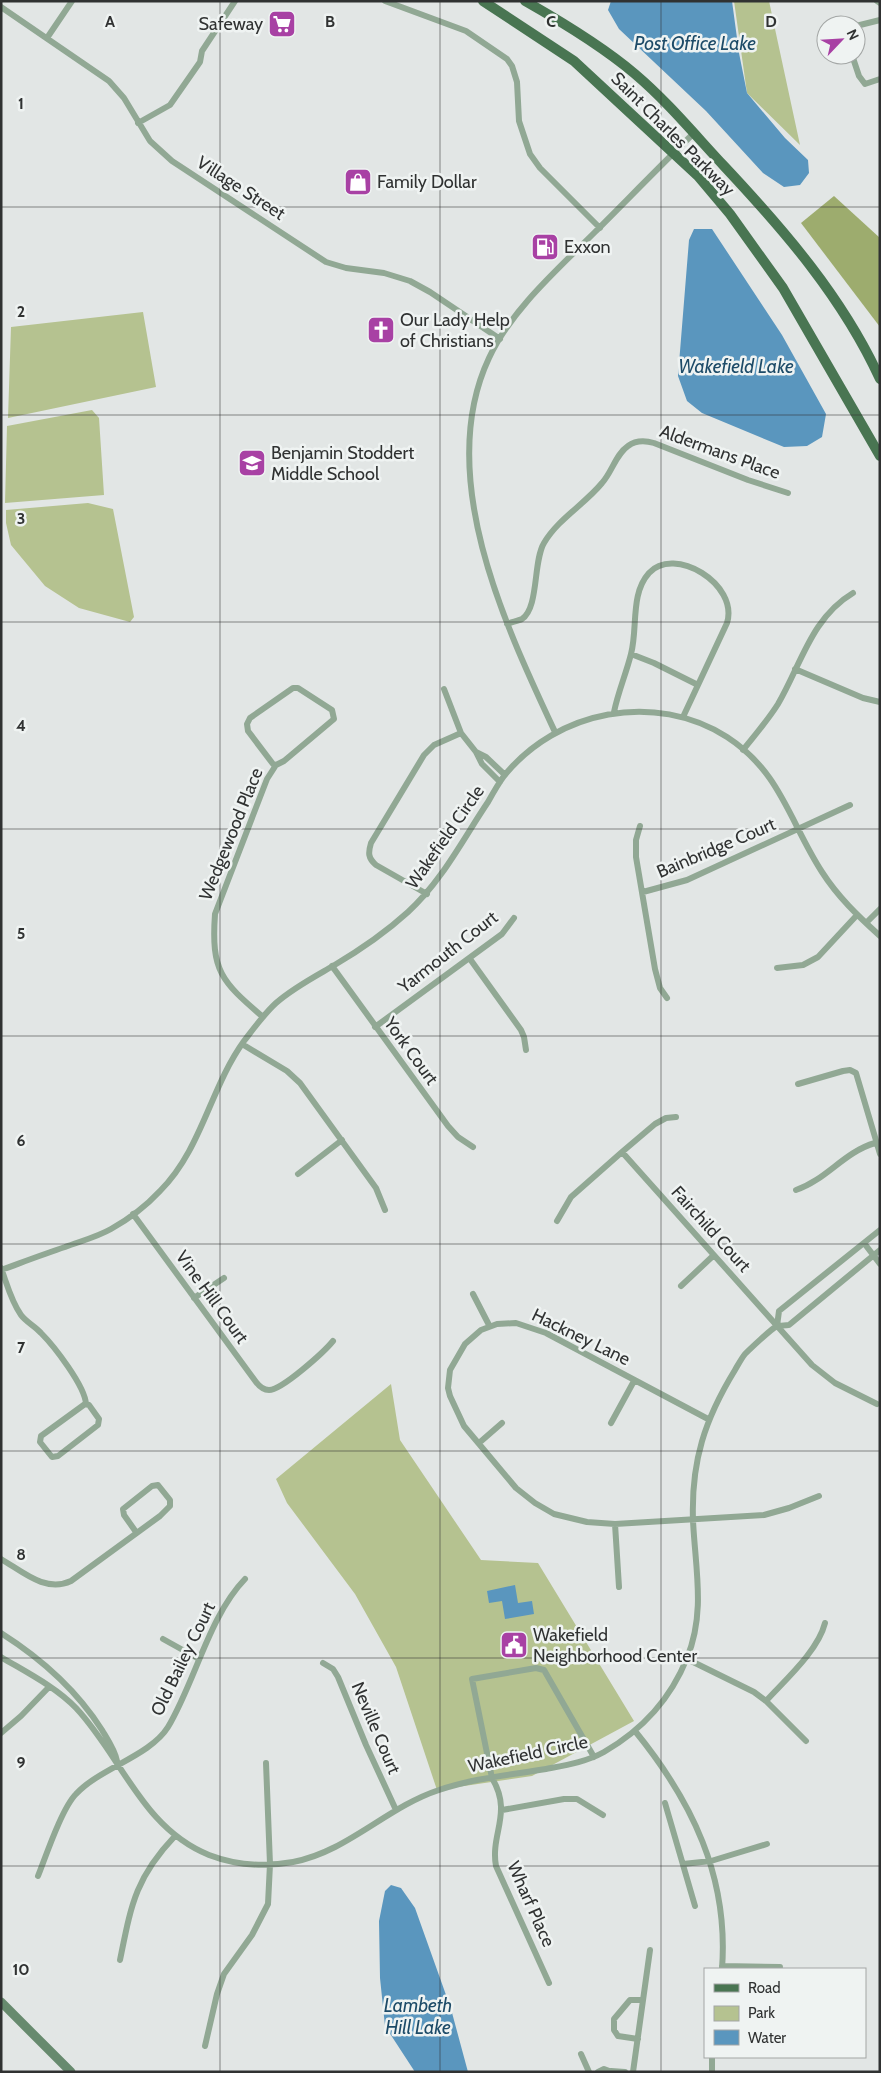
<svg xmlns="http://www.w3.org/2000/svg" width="881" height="2073" font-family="Cabin,sans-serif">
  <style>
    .green { fill: #b5c290 }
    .forest { fill: #9dac6e }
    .water { fill: #5a96be }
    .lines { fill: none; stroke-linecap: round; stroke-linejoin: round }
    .street { stroke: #91a894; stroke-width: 6 }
    .secondary { stroke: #678a6e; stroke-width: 9 }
    .primary { stroke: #497552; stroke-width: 10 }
    .grid { fill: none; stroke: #303232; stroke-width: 1; stroke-opacity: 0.55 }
    .labels { text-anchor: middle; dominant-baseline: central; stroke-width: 5; stroke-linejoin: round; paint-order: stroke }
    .poi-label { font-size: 18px; fill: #303232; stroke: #eff3f2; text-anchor: start }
    .street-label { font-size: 18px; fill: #303232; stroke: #eff3f2 }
    .water-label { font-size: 19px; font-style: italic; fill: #1d4b68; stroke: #eff3f2 }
    .grid-label { font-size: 16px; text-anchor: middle; font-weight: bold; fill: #303232; stroke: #eff3f2; stroke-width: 5; stroke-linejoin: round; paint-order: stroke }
  </style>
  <rect width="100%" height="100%" fill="#e2e6e5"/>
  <path class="green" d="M734,1H769L800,145L747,93Z
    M143,312L156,387L8,418L11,327Z
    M92,410L99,418L104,495L5,503L7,426Z
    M88,503L113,509L134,617L130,622L79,608L45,586L11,545L6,523V510Z
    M391,1384L400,1440L481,1560L538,1563L634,1721L532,1776L437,1790L396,1667L355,1594L287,1503L276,1479Z"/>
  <path class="forest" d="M834,196L880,238V327L801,223Z"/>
  <path class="water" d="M611,1H732L739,53L747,93L785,138L808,160L809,173L800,185L784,187L763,173L706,111L619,29L608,10Z
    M694,229H712L782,335L826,414L822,437L807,446L784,447L702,413L687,401L678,376L689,240Z
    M515,1585L518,1603L532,1601L534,1614L505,1619L502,1601L489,1603L487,1591Z
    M391,1885L401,1888L415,1908L451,2009L468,2072H415L385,2026L380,1978L379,1921L385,1891Z"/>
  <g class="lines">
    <path class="street" d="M385,1L466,31L507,59L512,66L517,82L519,121L530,154L540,168L600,228
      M877,1L880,3
      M1,7L109,81L124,98L150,141L172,161L326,262L346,268L384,273L410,281L430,292L500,339
      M856,26L880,20
      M47,38L72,1
      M852,55L859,76L865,84L880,79
      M138,123L170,105L200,62L202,51L235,1
      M507,624C512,622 518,621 522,619C539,608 533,561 544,543C558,519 585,504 602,483C612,472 616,454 628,446C636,440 644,440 654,443L748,480L788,493
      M631,654L654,663L698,685
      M795,669L863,698L880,702
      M293,688H298L332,710L334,719L284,761L276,765L273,764L248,731L247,724L250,718Z
      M444,689L461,733L476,752L482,764L500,782
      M614,712C618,692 626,674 631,654C638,628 630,594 649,573C674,545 739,584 727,623L683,717
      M555,732C505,625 434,475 489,358C511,310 558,269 595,232C628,199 661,165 694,133
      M743,750C755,735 768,720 778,704C801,665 811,618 853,593
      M476,752L486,757L505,775
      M640,826L636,840V857L655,969L660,988L667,998
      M643,892L687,880L850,805
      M427,894L376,865C368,858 368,853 371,843L424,755L434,745L461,733
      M866,923L880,909
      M470,959L521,1030L524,1037L526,1050
      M332,966L448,1126L458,1137L473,1147
      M777,968L803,965L818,957L857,915
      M263,1017C221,981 211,971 215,914L267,779L276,765
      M375,1027L502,934L514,918
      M242,1044L287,1071L300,1083L376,1188L385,1210
      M798,1084L843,1071L850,1070L856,1073L880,1154
      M622,1152L812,1365L835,1383L877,1404
      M298,1174L342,1140
      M796,1190C826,1180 844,1152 875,1143
      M133,1214L256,1382C259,1386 263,1390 269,1390C282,1390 324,1352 333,1341
      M557,1221L571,1197L622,1152L655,1124L666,1118L676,1117
      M864,1243L880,1264
      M1,1268C7,1284 11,1301 21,1315C26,1322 35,1326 41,1333C54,1346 85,1386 86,1404
      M1,1270C23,1262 44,1254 65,1247C81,1241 97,1237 111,1229C129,1219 146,1206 160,1191C202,1149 210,1088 244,1041C254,1028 264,1014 276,1003C293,988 314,977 333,966C360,950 385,933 408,912C442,881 463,839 488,802C493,793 498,784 504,776C557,710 655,691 727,737C781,772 790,823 822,872C838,897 858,916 880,936
      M681,1286L714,1255
      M473,1294L489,1325
      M194,1298L224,1278
      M777,1326L779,1311L880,1230
      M85,1404L89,1405L99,1419L98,1425L58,1456L52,1457L40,1442L41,1436Z
      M708,1419L546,1333L516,1323L497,1324L481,1330L465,1344L450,1370L448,1388L450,1396L464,1426L516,1488L535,1503L554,1514L587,1522L615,1524L764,1515L789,1508L819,1496
      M611,1423L634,1381
      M479,1443L502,1423
      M615,1524L619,1587
      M1,1559C22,1571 45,1593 71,1581L160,1516L170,1506V1500L158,1485L152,1486L123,1509L124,1515L136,1532
      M1,1633C42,1659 76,1689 102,1730C108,1740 115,1750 117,1761
      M163,1639L199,1659
      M1,1657C26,1672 56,1687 76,1708C122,1757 142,1828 209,1855C235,1865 265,1867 293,1862C347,1852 387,1807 439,1790C474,1778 511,1775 546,1769C567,1765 586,1762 604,1752C642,1730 671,1698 687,1658C706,1612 695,1567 693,1520C691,1461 705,1419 735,1370C738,1365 741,1359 745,1354C749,1350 771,1329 777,1326C778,1326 787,1325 789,1325L880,1250
      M687,1659L754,1692L766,1701L806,1741
      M323,1663L333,1669L338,1677L366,1745L396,1810
      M766,1701C785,1680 818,1651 825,1623
      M635,1731C692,1801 729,1877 722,1969
      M1,1733L21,1716L49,1687
      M665,1803L695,1906
      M502,1810L564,1799H577L603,1815
      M683,1864L711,1861L767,1844
      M38,1876C46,1856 62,1808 76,1794C100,1768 150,1756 168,1727C195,1682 209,1616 245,1579
      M120,1960C131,1906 135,1878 175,1836
      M722,1966L780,1967
      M549,1983L496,1866C490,1834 513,1813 492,1778L472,1679L536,1668L544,1670L594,1757
      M638,2039L618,2036L614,2030V2019L630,2000H643
      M205,2046L217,1994L224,1974L252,1935L268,1904L270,1864L266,1763
      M581,2054L589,2072
      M611,2071L625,2072
      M598,2072L604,2069L612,2072
      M633,2072L650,1950
      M712,2072V2057"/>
    <path class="secondary" d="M1,2002L71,2072"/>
    <path class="primary" d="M483,1L574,61L698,176L730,214L783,288L880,456
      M525,1C562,22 602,46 635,74C668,102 695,135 724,166C784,230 843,298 880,379"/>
  </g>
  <path class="grid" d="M220,1V2072M440,1V2072M661,1V2072M1,207H880M1,415H880M1,622H880M1,829H880M1,1036H880M1,1244H880M1,1451H880M1,1658H880M1,1866H880"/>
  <defs>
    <g id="supermarket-square" transform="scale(1.4375)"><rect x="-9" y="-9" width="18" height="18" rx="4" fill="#a841a4" stroke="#eff3f2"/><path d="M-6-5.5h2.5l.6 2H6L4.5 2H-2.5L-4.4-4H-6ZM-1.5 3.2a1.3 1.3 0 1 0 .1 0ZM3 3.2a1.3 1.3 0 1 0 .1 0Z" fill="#fff"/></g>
    <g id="shop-square" transform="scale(1.4375)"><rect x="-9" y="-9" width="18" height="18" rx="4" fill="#a841a4" stroke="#eff3f2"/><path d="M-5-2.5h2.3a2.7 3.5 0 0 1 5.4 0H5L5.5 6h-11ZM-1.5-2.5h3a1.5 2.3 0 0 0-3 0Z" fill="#fff"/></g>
    <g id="fuel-square" transform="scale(1.4375)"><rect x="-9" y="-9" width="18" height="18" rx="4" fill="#a841a4" stroke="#eff3f2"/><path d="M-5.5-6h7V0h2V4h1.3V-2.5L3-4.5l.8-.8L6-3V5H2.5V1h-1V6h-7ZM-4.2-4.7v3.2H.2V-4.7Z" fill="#fff"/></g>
    <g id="church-square" transform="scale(1.4375)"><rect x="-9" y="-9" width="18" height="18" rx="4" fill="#a841a4" stroke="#eff3f2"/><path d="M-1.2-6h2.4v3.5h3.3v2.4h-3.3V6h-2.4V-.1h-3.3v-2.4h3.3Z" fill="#fff"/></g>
    <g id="school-square" transform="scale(1.4375)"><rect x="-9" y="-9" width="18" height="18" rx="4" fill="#a841a4" stroke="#eff3f2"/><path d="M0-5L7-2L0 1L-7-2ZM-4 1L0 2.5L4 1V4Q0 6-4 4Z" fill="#fff"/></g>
    <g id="civic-square" transform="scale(1.4375)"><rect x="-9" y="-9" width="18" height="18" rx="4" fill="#a841a4" stroke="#eff3f2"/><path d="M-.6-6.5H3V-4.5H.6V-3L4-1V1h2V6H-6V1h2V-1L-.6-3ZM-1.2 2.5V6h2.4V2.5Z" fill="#fff"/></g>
  </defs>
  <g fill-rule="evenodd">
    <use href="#supermarket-square" x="282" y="24"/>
    <use href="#shop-square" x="358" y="182"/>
    <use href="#fuel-square" x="545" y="247"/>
    <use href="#church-square" x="381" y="330"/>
    <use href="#school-square" x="252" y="463"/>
    <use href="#civic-square" x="514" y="1645"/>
  </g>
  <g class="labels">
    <g class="poi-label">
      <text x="263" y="24" text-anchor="end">Safeway</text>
      <text x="377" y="182">Family Dollar</text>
      <text x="564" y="247">Exxon</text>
      <text x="400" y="320">Our Lady Help<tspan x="400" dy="21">of Christians</tspan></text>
      <text x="271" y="453">Benjamin Stoddert<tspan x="271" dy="21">Middle School</tspan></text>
      <text x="533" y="1635">Wakefield<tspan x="533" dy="21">Neighborhood Center</tspan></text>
    </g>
    <g class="street-label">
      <text transform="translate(673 134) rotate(45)">Saint Charles Parkway</text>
      <text transform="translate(241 188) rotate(33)">Village Street</text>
      <text transform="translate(720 452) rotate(20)">Aldermans Place</text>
      <text transform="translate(231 834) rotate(-68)">Wedgewood Place</text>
      <text transform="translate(445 837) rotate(-55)">Wakefield Circle</text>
      <text transform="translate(716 848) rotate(-23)">Bainbridge Court</text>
      <text transform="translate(448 952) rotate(-38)">Yarmouth Court</text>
      <text transform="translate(411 1051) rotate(54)">York Court</text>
      <text transform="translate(711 1229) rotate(48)">Fairchild Court</text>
      <text transform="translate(212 1297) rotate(54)">Vine Hill Court</text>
      <text transform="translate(581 1337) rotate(26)">Hackney Lane</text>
      <text transform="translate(183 1659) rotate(-64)">Old Bailey Court</text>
      <text transform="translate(376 1728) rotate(67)">Neville Court</text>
      <text transform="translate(528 1754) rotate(-12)">Wakefield Circle</text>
      <text transform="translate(531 1904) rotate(66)">Wharf Place</text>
    </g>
    <g class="water-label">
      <text x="695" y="43">Post Office Lake</text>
      <text x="736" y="366">Wakefield Lake</text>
      <text x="418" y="2005">Lambeth<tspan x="418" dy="22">Hill Lake</tspan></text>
    </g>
  </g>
  <g class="grid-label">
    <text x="110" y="27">A</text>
    <text x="330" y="27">B</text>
    <text x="551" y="27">C</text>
    <text x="771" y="27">D</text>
    <text x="21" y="109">1</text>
    <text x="21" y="317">2</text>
    <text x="21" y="524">3</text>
    <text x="21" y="731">4</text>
    <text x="21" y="939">5</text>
    <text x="21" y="1146">6</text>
    <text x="21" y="1353">7</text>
    <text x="21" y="1560">8</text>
    <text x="21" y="1768">9</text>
    <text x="21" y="1975">10</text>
  </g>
  <rect width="881" height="2073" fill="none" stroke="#303232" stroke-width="5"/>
  <rect x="704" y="1968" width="162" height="90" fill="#eff3f2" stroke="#a3a6a5"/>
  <rect x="714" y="1984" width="25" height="8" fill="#497552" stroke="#a3a6a5"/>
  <text x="748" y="1993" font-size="15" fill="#303232">Road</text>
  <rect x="714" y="2006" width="25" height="15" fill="#b5c290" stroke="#a3a6a5"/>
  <text x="748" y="2018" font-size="15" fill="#303232">Park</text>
  <rect x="714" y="2030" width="25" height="15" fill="#5a96be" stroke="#a3a6a5"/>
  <text x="748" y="2043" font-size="15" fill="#303232">Water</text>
  <g transform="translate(841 40) rotate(65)"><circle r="24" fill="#eff3f2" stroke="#a3a6a5"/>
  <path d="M0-4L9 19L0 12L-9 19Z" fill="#a841a4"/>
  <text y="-8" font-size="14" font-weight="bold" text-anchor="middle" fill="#303232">N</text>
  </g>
</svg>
